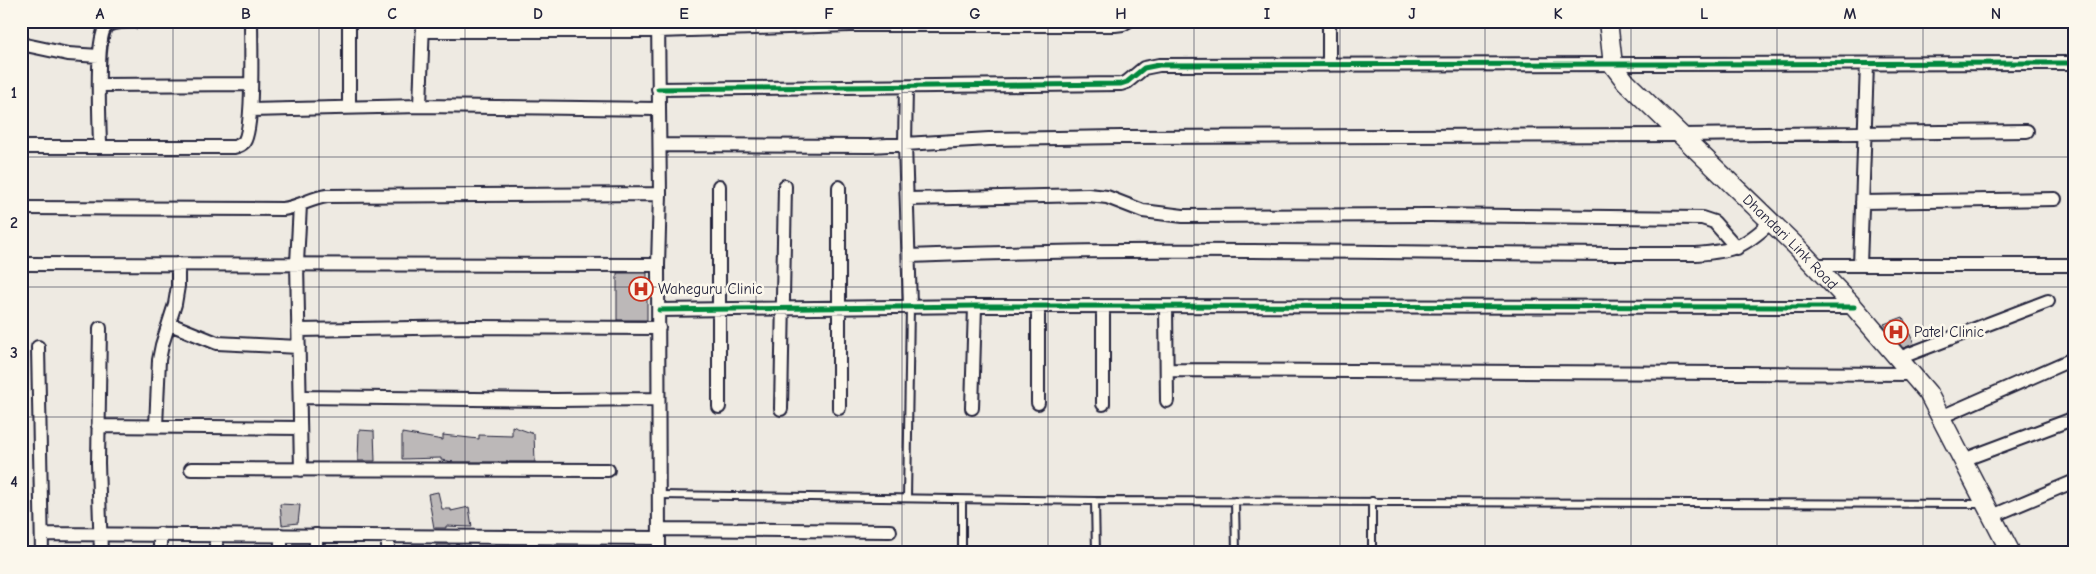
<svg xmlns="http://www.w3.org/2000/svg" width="2096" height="574" font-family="'Comic Neue',sans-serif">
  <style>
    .building { fill: #bcb8b8; stroke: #22223b }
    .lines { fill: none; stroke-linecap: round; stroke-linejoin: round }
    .lane-casing { stroke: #22223b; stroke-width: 10 }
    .street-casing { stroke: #22223b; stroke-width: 16 }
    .secondary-casing { stroke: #22223b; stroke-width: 21 }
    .lane { stroke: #fbf7ec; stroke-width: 6 }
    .street { stroke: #fbf7ec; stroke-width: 12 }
    .secondary { stroke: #fbf7ec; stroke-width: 18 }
    .cycleway-casing { stroke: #fbf7ec; stroke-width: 8 }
    .cycleway { stroke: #00873e; stroke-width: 5 }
    .grid { fill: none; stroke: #22223b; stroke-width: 1; stroke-opacity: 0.55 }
    .labels { text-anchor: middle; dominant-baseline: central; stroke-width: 5; stroke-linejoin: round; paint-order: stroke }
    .street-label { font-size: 15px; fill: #22223b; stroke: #fbf7ec }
    .poi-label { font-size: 15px; fill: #22223b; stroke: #fbf7ec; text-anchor: start }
    .neatline { fill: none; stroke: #22223b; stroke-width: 2 }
    .grid-label { font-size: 16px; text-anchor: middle; font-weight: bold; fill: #22223b }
  </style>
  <rect width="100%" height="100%" fill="#eeeae2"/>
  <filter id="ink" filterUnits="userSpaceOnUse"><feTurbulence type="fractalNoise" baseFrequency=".02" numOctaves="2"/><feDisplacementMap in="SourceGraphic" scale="10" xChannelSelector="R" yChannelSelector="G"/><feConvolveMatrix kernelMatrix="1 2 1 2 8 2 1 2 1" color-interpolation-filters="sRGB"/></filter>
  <g filter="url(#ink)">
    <path class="building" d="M617,273H647V320H617Z
      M1903,317L1914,344L1903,348L1884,324Z
      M512,426L534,434L535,462H454L441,460V458L402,459V433L443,440V435L479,439V435L512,436Z
      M359,430L374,431L375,461H358Z
      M438,492L442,509H451V511L469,507L472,527L446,526V528H434L428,494Z
      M280,504L300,505L298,523L282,525Z
      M436,545H450L452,553H438Z"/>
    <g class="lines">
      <g class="lane-casing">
        <path id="lane" d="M658,495L1095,501L1984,504
          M907,498L910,306
          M962,500V553
          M1095,501L1096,553
          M1235,501L1236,553
          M1372,501V553"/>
      </g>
      <g class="street-casing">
        <path id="street" d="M658,21L660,194L658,265L659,553
          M1329,21V65
          M423,31H658L850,25H1115L1123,24L1128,21
          M21,44L68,54L99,56
          M100,85L251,84
          M906,87L905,144L910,306
          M658,89L1121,84L1127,82L1144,68L1159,65L2075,63
          M349,106V21
          M420,106L423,21
          M250,110L420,106L659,109
          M660,145L871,146L989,139L1121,137L1680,135L2027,131
          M21,147H234C238,146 241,145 244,142C254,127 251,43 251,21
          M100,147C100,128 94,32 108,25C119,19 145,22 158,21
          M839,187V408
          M908,199L1088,195L1107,197L1143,211L1183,216L1430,215L1702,218L1714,222L1737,248
          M1862,202L2055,199
          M300,205L297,263L301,470
          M21,208L283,209C299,207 311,198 327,196L660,194
          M909,256C1171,245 1434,255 1696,254C1733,251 1743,248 1771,222
          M21,264L658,265
          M1814,265H2075
          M1860,265L1867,64
          M1103,307V404
          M1166,307L1167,401
          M659,310L975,306L1854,307
          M170,324L217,343L299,347
          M100,328L98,463L101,553
          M299,330L471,327L659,328
          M38,347L42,553
          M1899,358L2048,301
          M1167,370L1913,374
          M300,397L555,400L658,399
          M1038,403V306
          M719,407V186
          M972,408L975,306
          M781,409L785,186
          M1941,417L2075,358
          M98,426L300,428
          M156,426L159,360L162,345L175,304L178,286V264
          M1963,460L2075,418
          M191,469L608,470
          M1992,516L2075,481
          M659,529L890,531
          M42,534L659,538
          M160,534V553
          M216,535V553
          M281,535V553
          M316,535V553
          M388,553V536"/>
      </g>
      <g class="secondary-casing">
        <g id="secondary">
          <path id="s1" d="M1608,21L1613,65L1626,82L1797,247L1854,307L1928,393L2011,553"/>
        </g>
      </g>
      <use href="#lane" class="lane"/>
      <use href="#street" class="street"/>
      <use href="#secondary" class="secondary"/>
      <g class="cycleway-casing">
        <path id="cycleway" d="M658,89L1121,84L1127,82L1144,68L1159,65L2075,63
          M659,310L975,306L1854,307"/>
      </g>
      <use href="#cycleway" class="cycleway"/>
    </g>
  </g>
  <path class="grid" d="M173,21V553M319,21V553M465,21V553M611,21V553M756,21V553M902,21V553M1048,21V553M1194,21V553M1340,21V553M1485,21V553M1631,21V553M1777,21V553M1923,21V553M21,157H2075M21,287H2075M21,417H2075"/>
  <defs>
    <g id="hospital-ring" transform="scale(1.25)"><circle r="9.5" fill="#fbf7ec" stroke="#c8321e" stroke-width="1.5"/><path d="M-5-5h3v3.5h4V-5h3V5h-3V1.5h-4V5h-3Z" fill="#c8321e"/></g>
  </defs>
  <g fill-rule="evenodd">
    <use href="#hospital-ring" x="641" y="289"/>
    <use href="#hospital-ring" x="1896" y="332"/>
  </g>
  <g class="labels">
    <g class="street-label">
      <text stroke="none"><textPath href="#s1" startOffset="295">Dhandari Link Road</textPath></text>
    </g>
    <g class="poi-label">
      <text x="658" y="289">Waheguru Clinic</text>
      <text x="1914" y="332">Patel Clinic</text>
    </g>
  </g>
  <rect width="2096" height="574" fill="none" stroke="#fbf7ec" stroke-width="55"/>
  <rect x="28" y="28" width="2040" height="518" class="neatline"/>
  <g class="grid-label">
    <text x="100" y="19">A</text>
    <text x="246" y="19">B</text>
    <text x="392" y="19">C</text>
    <text x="538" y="19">D</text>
    <text x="684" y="19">E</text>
    <text x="829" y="19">F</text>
    <text x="975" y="19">G</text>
    <text x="1121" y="19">H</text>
    <text x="1267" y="19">I</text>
    <text x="1412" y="19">J</text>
    <text x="1558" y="19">K</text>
    <text x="1704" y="19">L</text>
    <text x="1850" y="19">M</text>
    <text x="1996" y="19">N</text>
    <text x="14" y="98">1</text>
    <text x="14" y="228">2</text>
    <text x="14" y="358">3</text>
    <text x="14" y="487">4</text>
  </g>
</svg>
